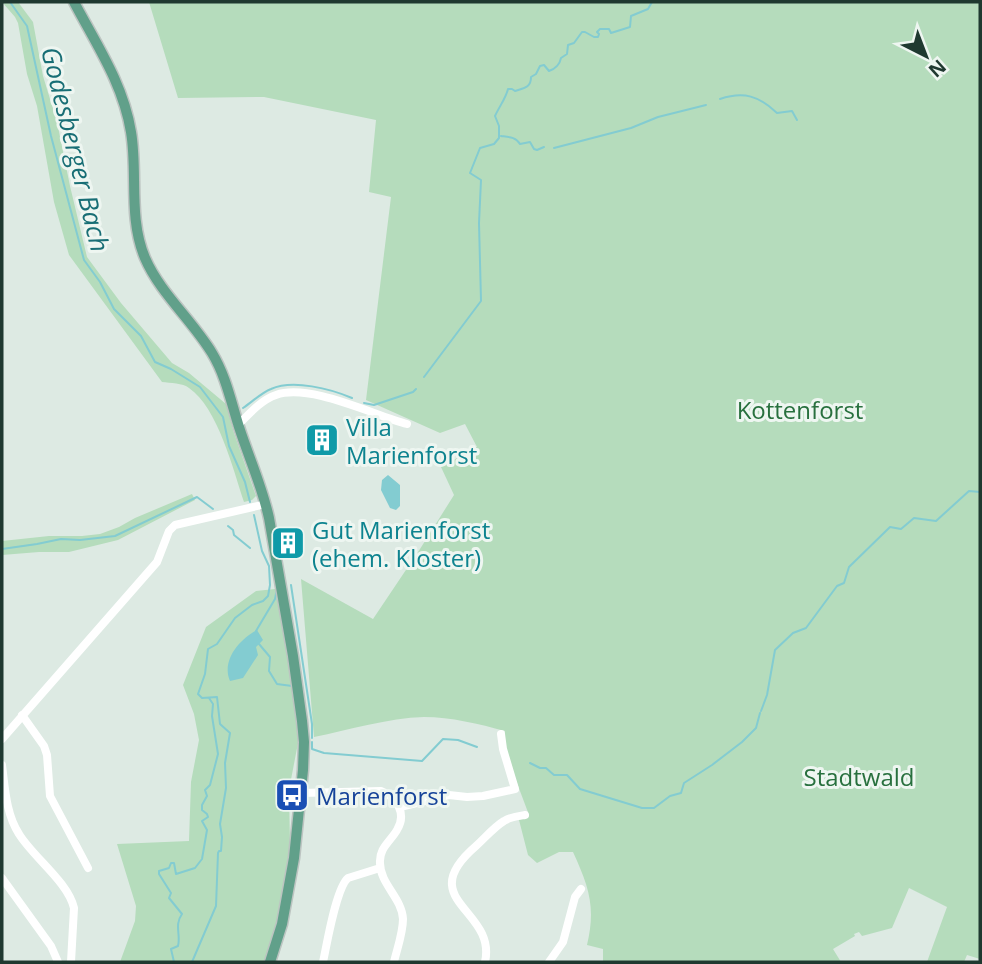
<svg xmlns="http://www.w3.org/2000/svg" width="982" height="964" font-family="'Open Sans',sans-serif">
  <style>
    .green { fill: #b5dcbc }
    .water { fill: #83ccd1 }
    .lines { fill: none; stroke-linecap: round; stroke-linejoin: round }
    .stream { stroke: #83ccd1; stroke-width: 2 }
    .major-casing { stroke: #bcc4c1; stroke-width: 13 }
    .minor { stroke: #fff; stroke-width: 8 }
    .major { stroke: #61a08a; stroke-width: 10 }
    .labels { text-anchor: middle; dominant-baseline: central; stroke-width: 6; stroke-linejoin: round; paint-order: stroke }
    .park-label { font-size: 24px; fill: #28703e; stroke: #eef6f1 }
    .culture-label { font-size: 24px; fill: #0d838f; stroke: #eef6f1; text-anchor: start }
    .transit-label { font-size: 24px; fill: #164399; stroke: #eef6f1; text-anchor: start }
    .water-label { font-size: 26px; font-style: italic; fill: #186e75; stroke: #eef6f1 }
  </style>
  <rect width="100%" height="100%" fill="#ddeae3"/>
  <path class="green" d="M2,2H18L33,22L43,76L57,122L70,186L87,257L121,303L172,363L189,373L226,404L234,433L256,496L252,500L244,502C233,469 218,408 189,388C183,383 170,383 162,382L69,255L54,202L37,106L27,74L18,23L15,17Z
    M149,2H980V959L967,955L964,962H927L947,907L909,888L892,928L862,936L859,932L854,934L855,936L833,949L841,962H603V949L587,945C596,907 589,887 573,852H559L537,863L528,855L519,820L528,817L529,815L505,751V731C479,724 451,717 424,717C388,718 349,730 314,737L301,579L373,619L420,549L454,495L441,467L477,447L465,424L440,433L366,400L391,197L369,192L376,120L264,97L178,98Z
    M192,494L195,500L118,540L69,552H39L2,555V541L49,536H82L100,534L119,527L135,518Z
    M275,589L292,676L298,719V743L289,790L290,845L279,913L265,962H120L135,921L136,906L117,844L189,841L191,782L199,740L194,714L183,685L206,627L256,591Z"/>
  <path class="water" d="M388,475L400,485V506L396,510L390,508L381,490L382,480Z
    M257,630L263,640L256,647L258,655L243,678L230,681C221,660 240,639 257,630Z"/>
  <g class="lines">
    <path class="stream" d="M10,2L27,26L51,136L84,260L100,282L114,309L141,336L155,362L171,369L200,387L223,417L229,446L245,482L250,502
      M720,99C744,91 759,96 777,113L792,111L797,120
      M501,136C509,137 516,137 520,144L530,142L534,149L537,150L544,147
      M554,148L631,128L658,117L706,105
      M424,377L481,301L479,223L481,180L470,173L480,148L494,144L499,138V126L495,116C499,107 506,98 508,89H512L515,91C524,88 531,88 531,77L536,74L540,66L544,65L549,71C555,69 560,64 561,58L567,54L568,45L574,43L582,32H585L594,37H598L599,34L597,32L600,29H609L611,33L630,27L631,16L648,9L652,2
      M364,403L374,405L413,392L416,389
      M243,408C252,402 261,393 271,389C293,379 331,389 352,398
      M228,526L233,530L234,535L250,548
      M2,549L37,544L61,539L80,540L115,536L197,497L213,509
      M291,585L312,724V738
      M256,631L275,599L277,589
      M259,644L270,657L269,671L277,684L292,686
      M761,711L767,695L775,650L793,633L806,628L837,586L844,583L849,567L890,527L901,529L914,518L936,521L969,491L980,492
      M312,742V749L324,753L422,761L443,739L458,740L477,747
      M530,763L540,768H546L554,775H567L580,789L642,808H654L670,796L681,793L684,783L712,765L742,742L756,728L760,713
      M174,962L171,949L178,946C181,935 174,925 182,914L169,898L171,893L159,874V871L169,868L171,863H174L176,874L195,868L202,859L207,830L202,821L208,817L207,814L202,810V805L207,796L205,790L210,785L218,754L212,716L213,704L209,698
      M192,962L216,906L218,853L219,851H221L222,837L220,824L226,788L225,763L230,733L220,724L217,697L202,698L198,694L205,674L208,649L217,644L235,618L252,605L263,601L268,596L270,585L269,566L262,551L254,515"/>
    <g class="major-casing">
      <path id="major" d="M74,2C96,44 123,83 131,132C138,173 128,218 145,258C160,293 192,320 212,353C226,376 231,402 239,427C249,458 262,486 269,518L293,656L302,721L304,742L303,770L294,858L282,924L270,962"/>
    </g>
    <path class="minor" d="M238,425C249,414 261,400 276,395C310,383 373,415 407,424
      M22,715L44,746L47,755L50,796L88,868
      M2,739L157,562L169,531L175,525L266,504
      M2,765C5,788 6,814 19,834C33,857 68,882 74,908L71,962
      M301,793L381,791C397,797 407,814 397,830C390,842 379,848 380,863C380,884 402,898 403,919C403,933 397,949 394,962
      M400,807L449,795L467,797L483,796L515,789L503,749L501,734
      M2,878L51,946L58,962
      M323,962C327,944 336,888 348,878L380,868
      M485,962C497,909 412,901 476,846C485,838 494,827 504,821C510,817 519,816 525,815
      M549,962L563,942L575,897L581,889"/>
    <use href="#major" class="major"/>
  </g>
  <defs>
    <g id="building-square" transform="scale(1.75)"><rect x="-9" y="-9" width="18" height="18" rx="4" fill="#0f9aa8" stroke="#eef6f1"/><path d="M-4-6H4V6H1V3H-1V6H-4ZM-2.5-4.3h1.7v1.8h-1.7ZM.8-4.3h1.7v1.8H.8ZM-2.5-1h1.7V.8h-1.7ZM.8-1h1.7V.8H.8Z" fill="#fff"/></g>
    <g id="bus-square" transform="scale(1.75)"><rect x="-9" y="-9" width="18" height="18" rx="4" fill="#1a4fb4" stroke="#eef6f1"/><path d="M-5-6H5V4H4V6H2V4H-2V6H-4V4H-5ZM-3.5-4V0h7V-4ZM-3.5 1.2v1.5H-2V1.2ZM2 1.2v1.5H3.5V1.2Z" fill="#fff"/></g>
  </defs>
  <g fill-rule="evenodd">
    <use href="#building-square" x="322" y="440"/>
    <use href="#building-square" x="288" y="543"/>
    <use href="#bus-square" x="292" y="795"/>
  </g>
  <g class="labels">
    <g class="park-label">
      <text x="800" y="409">Kottenforst</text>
      <text x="859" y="776">Stadtwald</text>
    </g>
    <g class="culture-label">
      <text x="346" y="426">Villa<tspan x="346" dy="28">Marienforst</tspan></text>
      <text x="312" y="529">Gut Marienforst<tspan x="312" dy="28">(ehem. Kloster)</tspan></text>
    </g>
    <g class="transit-label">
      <text x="316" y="795">Marienforst</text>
    </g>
    <g class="water-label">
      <text transform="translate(76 149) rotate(76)">Godesberger Bach</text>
    </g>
  </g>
  <rect width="982" height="964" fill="none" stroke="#1f3930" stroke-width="7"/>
  <g transform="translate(926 56) rotate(138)" stroke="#eef6f1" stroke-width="5" paint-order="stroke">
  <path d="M0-5L12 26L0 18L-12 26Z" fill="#1f3930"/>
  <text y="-10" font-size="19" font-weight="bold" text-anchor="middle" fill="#1f3930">N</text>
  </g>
</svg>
